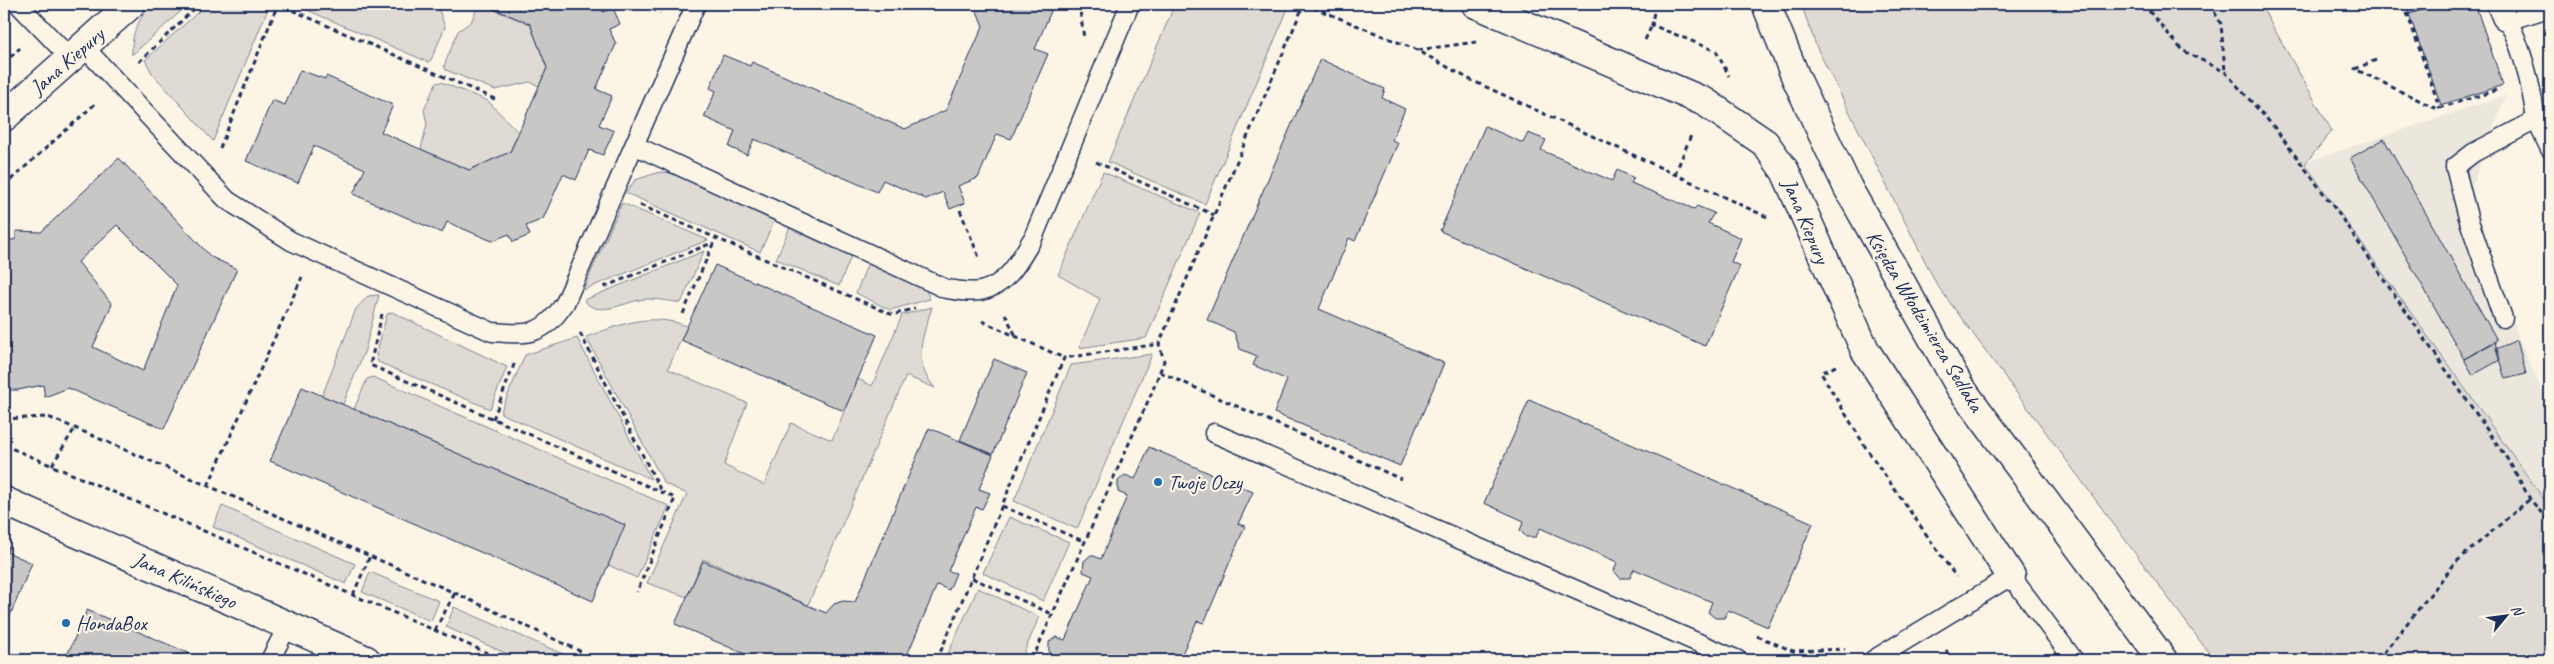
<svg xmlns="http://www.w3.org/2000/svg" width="2554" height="664" font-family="Caveat,sans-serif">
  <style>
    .built { fill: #ece7dc }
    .green { fill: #dfdbd4; stroke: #7d8599 }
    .building { fill: #c8c7c6; stroke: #1b2f5e; fill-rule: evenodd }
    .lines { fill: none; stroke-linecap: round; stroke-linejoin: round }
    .service-casing { stroke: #1b2f5e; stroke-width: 21 }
    .minor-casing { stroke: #1b2f5e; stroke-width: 31 }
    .path { stroke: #1b2f5e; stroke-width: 3; stroke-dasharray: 5 4; stroke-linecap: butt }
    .service { stroke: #fcf5e5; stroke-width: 18 }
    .minor { stroke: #fcf5e5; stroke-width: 28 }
    .poi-dot { fill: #1f6fb2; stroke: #fcf5e5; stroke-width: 2 }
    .labels { text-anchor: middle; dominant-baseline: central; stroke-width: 4.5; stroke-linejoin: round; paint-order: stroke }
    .street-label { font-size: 21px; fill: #1b2f5e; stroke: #fcf5e5 }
    .poi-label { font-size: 21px; fill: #1b2f5e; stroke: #fcf5e5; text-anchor: start }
  </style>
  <rect width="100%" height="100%" fill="#fcf5e5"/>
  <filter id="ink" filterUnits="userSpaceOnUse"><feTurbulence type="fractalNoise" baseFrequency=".02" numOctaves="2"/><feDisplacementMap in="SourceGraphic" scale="10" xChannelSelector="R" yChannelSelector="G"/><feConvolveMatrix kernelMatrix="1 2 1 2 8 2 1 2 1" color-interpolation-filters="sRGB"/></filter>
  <g filter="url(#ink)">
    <path class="built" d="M2506,95L2471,188L2519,339L2550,409V508L2304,163Z"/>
    <path class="green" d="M153,4H189L132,55C131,33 138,19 153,4Z
      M207,4H256L268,9L213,141L152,73L145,60Z
      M293,4L380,6L381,4H440L438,7L445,27L431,60L428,62Z
      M479,4L530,24L547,68L539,86L530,82L495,90L446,70L444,66L458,31L471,22Z
      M1175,4H1290L1205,204L1108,162Z
      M1801,4H2260L2332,131L2305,164L2550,508V660H2214L1937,285L1817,48Z
      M441,82L488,101L518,132L510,152L469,170L421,149L427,124L424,110L436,83Z
      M660,172L671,173L775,219L760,252L626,193L635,180Z
      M1103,172L1200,213L1146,338L1079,348L1100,299L1058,275Z
      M622,203L708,240L583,290Z
      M790,227L852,254L839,286L776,259Z
      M704,251L681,303C670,301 658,299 646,299C627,300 598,320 584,300Z
      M869,260L923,284L930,299L890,310L856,293Z
      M379,295L365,350L343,404L322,396L356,309L368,296Z
      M932,307C923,337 911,361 935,388L906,376L808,605L703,559L687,597L647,583L687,494L664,483L586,337C623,324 648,312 687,326L668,369L747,403L724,465L764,485L791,423L832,440L858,379L872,386L902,315Z
      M392,312L507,367L490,409L378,362L376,356L387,314Z
      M577,338L651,479L500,413L525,355Z
      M1152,354L1077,529L1014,501L1071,365Z
      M373,377L669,506L637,578L608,565L624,525L354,409L367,379Z
      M222,506L355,564L346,584L213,527Z
      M1009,517L1069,542L1043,601L983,573Z
      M370,572L439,601L431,621L362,592Z
      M978,588L1039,617L1021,660H945Z
      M454,607L577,660H521L446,627Z"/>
    <path class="building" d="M482,4H599L603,12L613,8L620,24L609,29L616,44L596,89L612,96L599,125L614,131L603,155L589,150L576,180L563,174L543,219L526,226L530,235L513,242L509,234L492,241L447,222L442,233L353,194L365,169L314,146L298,183L246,161L272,100L285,105L300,70L325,79L326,76L393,105L381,132L469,170L510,152L547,68L530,24Z
      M974,4H1054L1035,49L1048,54L1011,139L997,134L978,178L958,186L965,203L950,209L943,192L926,199L883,180L877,192L754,139L747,155L729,147L735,131L704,117L716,91L710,88L723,55L750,66L752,62L905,129L946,110L983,26Z
      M2406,4H2440L2409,14Z
      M2440,4H2475L2503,85L2441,105L2409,14Z
      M1320,59L1385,89L1382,98L1405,109L1392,140L1398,143L1355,241L1349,238L1319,309L1444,363L1400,466L1274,413L1287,380L1253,365L1257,356L1240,349L1234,332L1207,320Z
      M1485,126L1523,143L1528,133L1546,140L1541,150L1612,181L1617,170L1634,178L1631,183L1694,209L1697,206L1714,213L1708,223L1741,238L1731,262L1740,266L1705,346L1440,231Z
      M2384,139L2497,340L2464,359L2350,158Z
      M119,158L211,257L237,269L164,429L68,388L45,397L43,385L18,390H4V242L16,239V231L41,232ZM117,225L177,285L143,371L93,347L112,304L78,262Z
      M715,265L877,335L844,411L681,340Z
      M2517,340L2526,374L2505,379L2496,349Z
      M2495,342L2500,360L2473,375L2464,359Z
      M994,359L1027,373L993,454L960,440Z
      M302,387L625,525L593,601L270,461Z
      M1529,400L1813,523L1768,627L1728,610L1724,618H1715L1708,612L1712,602L1634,569L1630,578H1620L1614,571L1617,562L1540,528L1536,537H1526L1520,530L1524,521L1484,503Z
      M929,428L993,455L979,489L990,493L982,509L976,507L948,571L956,573L949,590L937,585L905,660H759L675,624L703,561L826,613L834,604L843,601L855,602Z
      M1149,447L1253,492L1238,524L1245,526L1204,623L1197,621L1179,660H1056L1057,657L1049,653V642L1056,637L1065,640L1093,576L1083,572L1084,561L1091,555L1101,559L1127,496L1118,492V481L1125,475L1135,479Z
      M4,545L9,547L7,552L32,563L4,630Z
      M87,610L205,660H65Z"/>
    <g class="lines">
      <g class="service-casing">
        <path id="service" d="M18,4L70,58
          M84,47L227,200L291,241L492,332C530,335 542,336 565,303L696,4
          M2536,120L2550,149
          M636,146L946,289C956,290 970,293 980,291C1008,286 1020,259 1033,238L1130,4
          M2503,318L2469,221L2455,167L2473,153L2536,120C2531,83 2523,49 2506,16
          M1214,433L1738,660
          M270,660L287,627
          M1873,660L2011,576L2074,660"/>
      </g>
      <g class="minor-casing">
        <path id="minor" d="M1476,4L1705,102L1765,143L1785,171L1865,350L2011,576
          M1766,4L1796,78L1848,188L1960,387L2163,660
          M2501,4L2506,16L2545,4
          M4,117L131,4
          M4,501L366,660"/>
      </g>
      <path class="path" d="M644,4L660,13
        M1079,4L1084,38
        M1305,4L1417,50L1469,79L1767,217
        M1655,4L1652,25L1716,51L1729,76
        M2143,4L2182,50L2225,72L2274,127L2336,210L2510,463L2530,499L2550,523
        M2210,4L2221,24L2225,71
        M2404,4L2440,109
        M1645,40L1652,25
        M1418,50L1476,42
        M2376,60L2355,69L2437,109L2500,89
        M139,62L199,4
        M4,63L20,48
        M220,148L278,4L497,100
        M1096,162L1214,215
        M1675,174L1692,133
        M4,186L96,103
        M640,205L893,315L915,308
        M960,210L980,260
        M604,287L712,243
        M382,314L370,365L675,498L637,592
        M683,314L716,237
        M1005,314L1016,336
        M982,321L1064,358
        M580,333L661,491
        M1836,366L1821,373L1866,448L1956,577
        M1160,372L1401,479
        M4,419L48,417L75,428L455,593L582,652L583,660
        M493,419L515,362
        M4,445L504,660
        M52,465L75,428
        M208,486L302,277
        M1002,506L1085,542
        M972,578L1052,614
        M353,595L370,556
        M435,630L455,593
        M1757,636L1793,651L1845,649
        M1946,650L1951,660
        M937,660L1064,358L1159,344
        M1032,660L1152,392L1164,361L1159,344L1304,4
        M2378,660L2456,562L2530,499"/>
      <use href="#service" class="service"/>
      <use href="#minor" class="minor"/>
    </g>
  </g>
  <g class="poi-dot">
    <circle cx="1158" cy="482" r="5"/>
    <circle cx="66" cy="623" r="5"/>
  </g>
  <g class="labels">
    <g class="street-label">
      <text transform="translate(67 61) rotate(-41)">Jana Kiepury</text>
      <text transform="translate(1806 221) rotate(67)">Jana Kiepury</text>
      <text transform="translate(1925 321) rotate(59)">Księdza Włodzimierza Sedlaka</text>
      <text transform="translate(185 580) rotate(24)">Jana Kilińskiego</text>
    </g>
    <g class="poi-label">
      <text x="1168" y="482">Twoje Oczy</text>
      <text x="76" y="623">HondaBox</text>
    </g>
  </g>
  <rect width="2554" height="664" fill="none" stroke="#fcf5e5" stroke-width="20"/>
  <rect x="10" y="10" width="2534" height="644" fill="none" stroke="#1b2f5e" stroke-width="2" filter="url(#ink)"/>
  <g transform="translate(2506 616) rotate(61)" stroke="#fcf5e5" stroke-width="4" paint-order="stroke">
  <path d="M0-4L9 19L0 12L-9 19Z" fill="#1b2f5e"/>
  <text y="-8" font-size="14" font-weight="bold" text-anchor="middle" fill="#1b2f5e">N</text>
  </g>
</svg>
